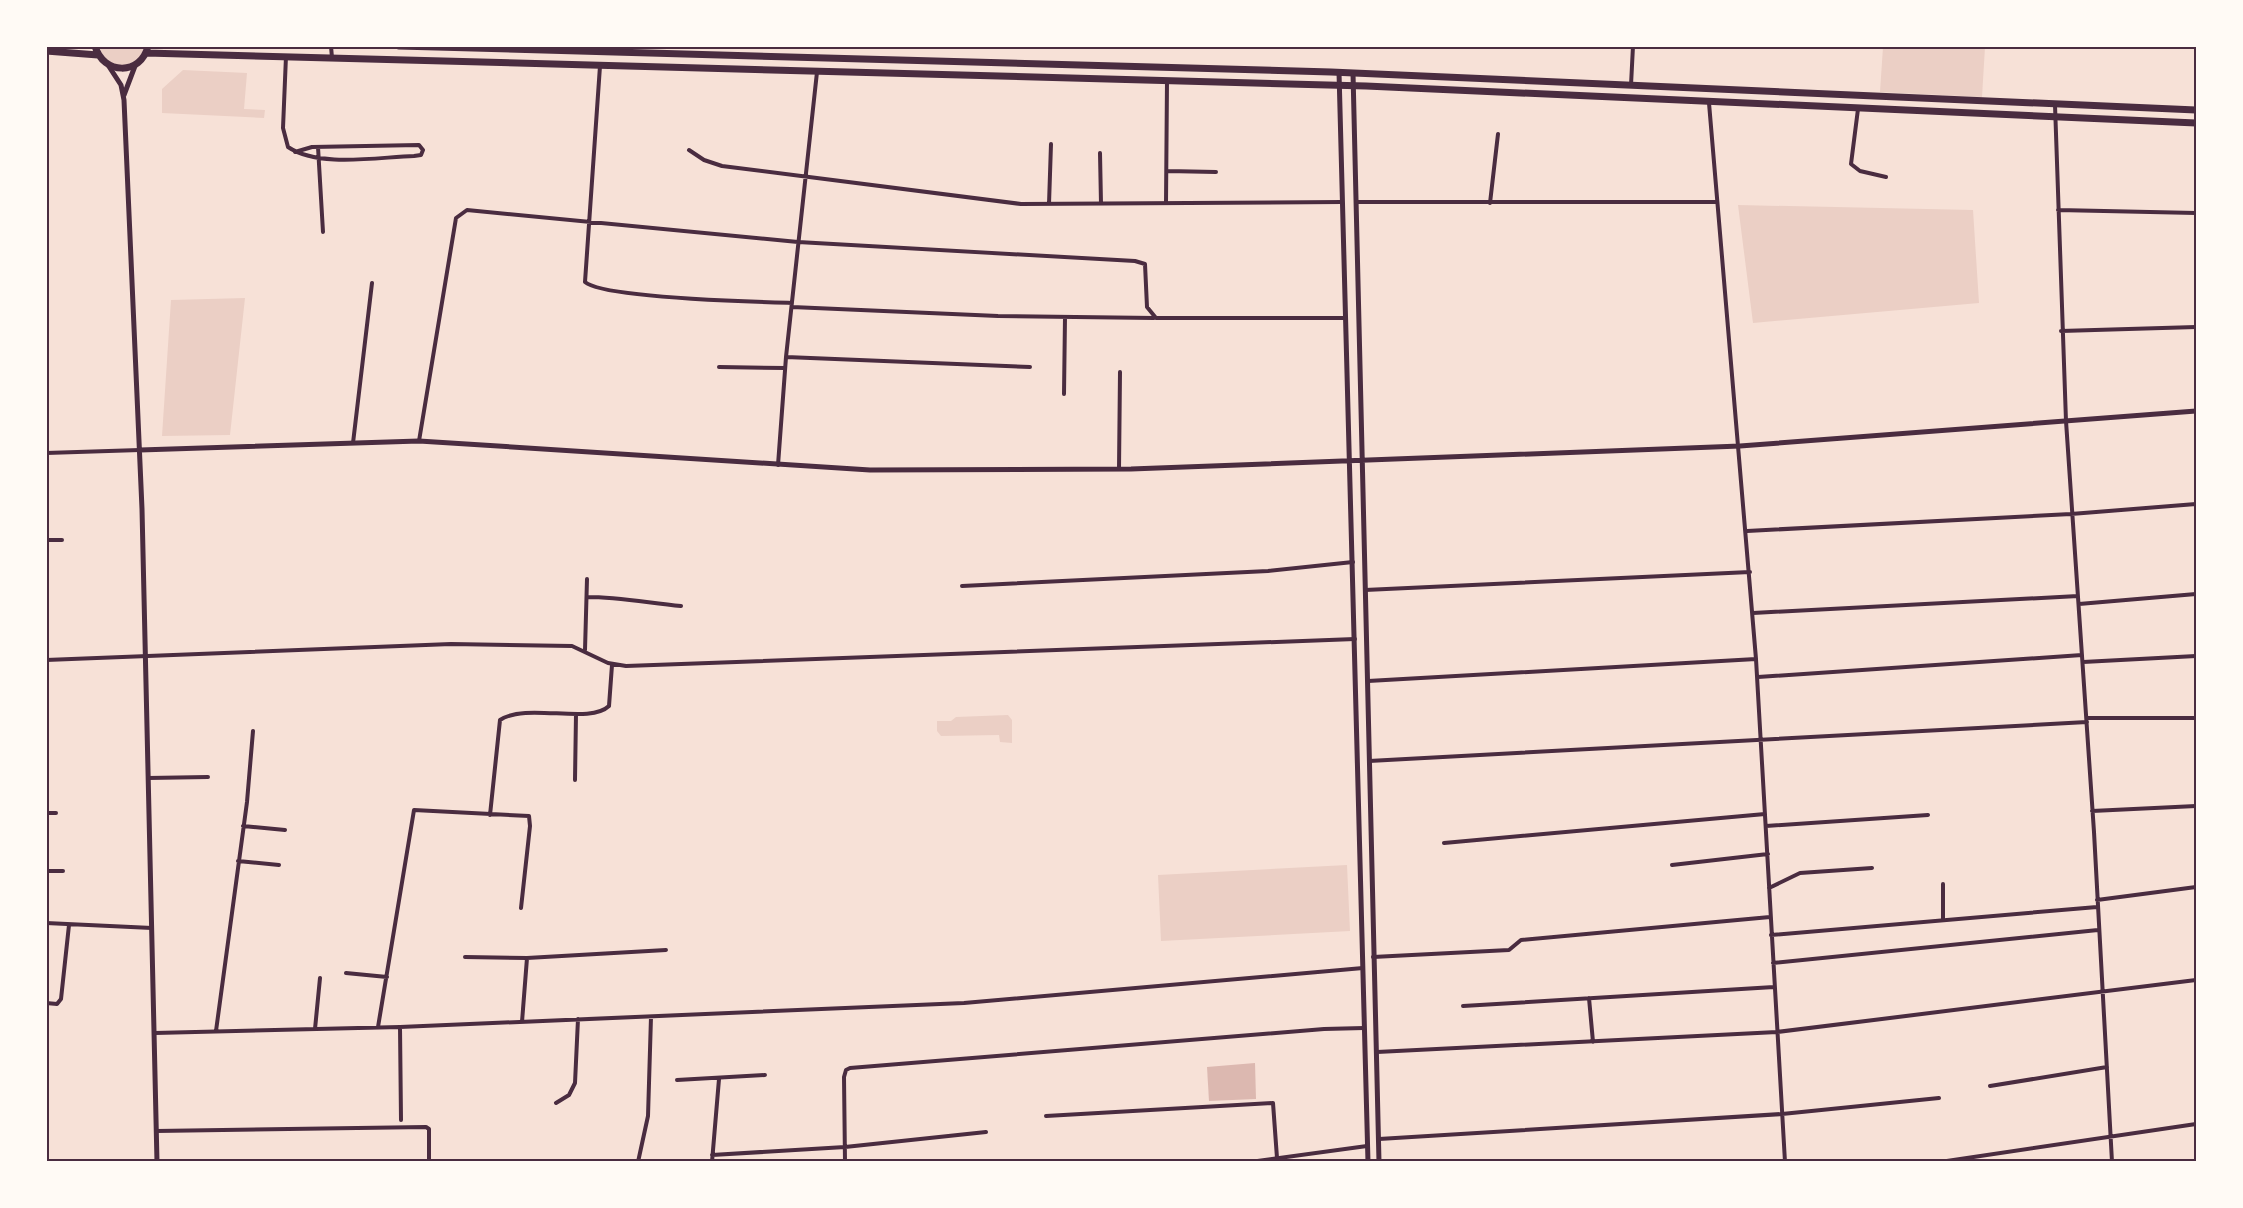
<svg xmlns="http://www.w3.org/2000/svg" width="2243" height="1208" font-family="'PT Sans',sans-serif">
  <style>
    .green { fill: #ebcfc5 }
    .water { fill: #dcb8b0 }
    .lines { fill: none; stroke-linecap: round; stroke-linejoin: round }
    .minor { stroke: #4a2c40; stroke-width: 4 }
    .tertiary { stroke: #4a2c40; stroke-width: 5 }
    .trunk { stroke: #4a2c40; stroke-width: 7 }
    .neatline { fill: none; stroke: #4a2c40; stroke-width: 2 }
  </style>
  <rect width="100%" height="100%" fill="#f7e1d7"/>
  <path class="green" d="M100,47H146C138,69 105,73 100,47Z
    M1883,47H1985L1982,97L1880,92Z
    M183,70L247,73L244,109L265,110L264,118L162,113V89Z
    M1738,205L1973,210L1979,303L1753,323Z
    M245,298L230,435L162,436L171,300Z
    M1008,715L1012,720V743L1000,742L999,735L941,736L937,731V721H951L956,717Z
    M1347,865L1350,931L1161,941L1158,875Z"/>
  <path class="water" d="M1255,1063L1256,1099L1209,1101L1207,1067Z"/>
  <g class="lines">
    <path class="minor" d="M331,46L332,58
      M286,56L283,128L288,147C319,168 378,157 414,156L421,155L423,150L419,145L312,147L295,152
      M600,66L585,282C603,298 759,302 792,303
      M1631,85L1633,46
      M1709,103L1756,659L1785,1162
      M2055,105L2066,421L2094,832L2112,1162
      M1858,109L1851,164L1860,171L1886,177
      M318,147L323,232
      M689,150L704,160L722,166L1021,204L1342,202
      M1100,153L1101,204
      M1167,171L1216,172
      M1356,202H1716
      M1166,203L1167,81
      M1490,203L1498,134
      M1049,204L1051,144
      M2058,210L2196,213
      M792,307L998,316L1154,318
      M2061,331L2196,327
      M786,357L1030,367
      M719,367L785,368
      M1064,394L1065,317
      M419,441L456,218L467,210L798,242L1135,261L1145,264L1147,307L1156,318H1346
      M353,443L372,283
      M46,453L140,450
      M778,465L786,357L817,72
      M1119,469L1120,372
      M2196,504V512
      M1747,531L2071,514L2196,504
      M46,540H62
      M962,586L1268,571L1353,562
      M1365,590L1750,572
      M587,597C619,597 649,603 681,606
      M2079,604L2196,594
      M1753,613L2078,596
      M585,650L587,579
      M46,660L451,644L572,646L608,663L626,666L1355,639
      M2083,662L2196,656
      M1758,677L2082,655
      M1368,681L1756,659
      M2087,718H2196
      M1369,761L2087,722
      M148,778L208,777
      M575,780L576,714
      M2092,811L2196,806
      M46,813H56
      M490,815L500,720C527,702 589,725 609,706L612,665
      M243,826L285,830
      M1766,826L1928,815
      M1444,843L1765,814
      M238,861L279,865
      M1672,865L1768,854
      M46,871H63
      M1769,888L1800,873L1872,868
      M2097,900L2196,887
      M1943,920V884
      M46,923L152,928
      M1771,935L2097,907
      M465,957L527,958
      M1373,957L1509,950L1521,940L1770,917
      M1773,963L2098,930
      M346,973L387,977
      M1589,998L1593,1042
      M46,1003L57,1004L61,999L69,925
      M1463,1006L1774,987
      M522,1022L527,958L666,950
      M378,1027L414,810L529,816L530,826L521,908
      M400,1027L401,1120
      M315,1029L320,978
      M216,1031L247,802L253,731
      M155,1033L400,1027L964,1003L1363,968
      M1377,1052L1777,1032L2196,980
      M677,1080L765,1075
      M1990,1086L2107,1067
      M556,1103L569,1095L575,1083L578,1019
      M1046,1116L1273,1103L1277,1158
      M156,1131L426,1127L429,1129V1162
      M1379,1139L1782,1114L1939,1098
      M712,1155L845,1147L986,1132
      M638,1162L648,1116L651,1017
      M712,1162L719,1079
      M845,1162L844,1077L846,1070L850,1068L1324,1029L1364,1028
      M1250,1162L1367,1146
      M1940,1162L2196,1124"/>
    <path class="tertiary" d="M108,65L121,85L124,100L142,509L157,1162
      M1339,72L1368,1162
      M1353,73L1379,1162
      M124,95L135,66
      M140,450L419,441L870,470L1131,469L1740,446L2196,411"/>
    <path class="trunk" d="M95,46C103,75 141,76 148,46
      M399,46L1331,72L2196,110
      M46,51L98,55
      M146,53L1366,86L2196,123"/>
  </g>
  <rect width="2243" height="1208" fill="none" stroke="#fffaf5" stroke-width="96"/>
  <rect x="48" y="48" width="2147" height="1112" class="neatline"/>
</svg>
